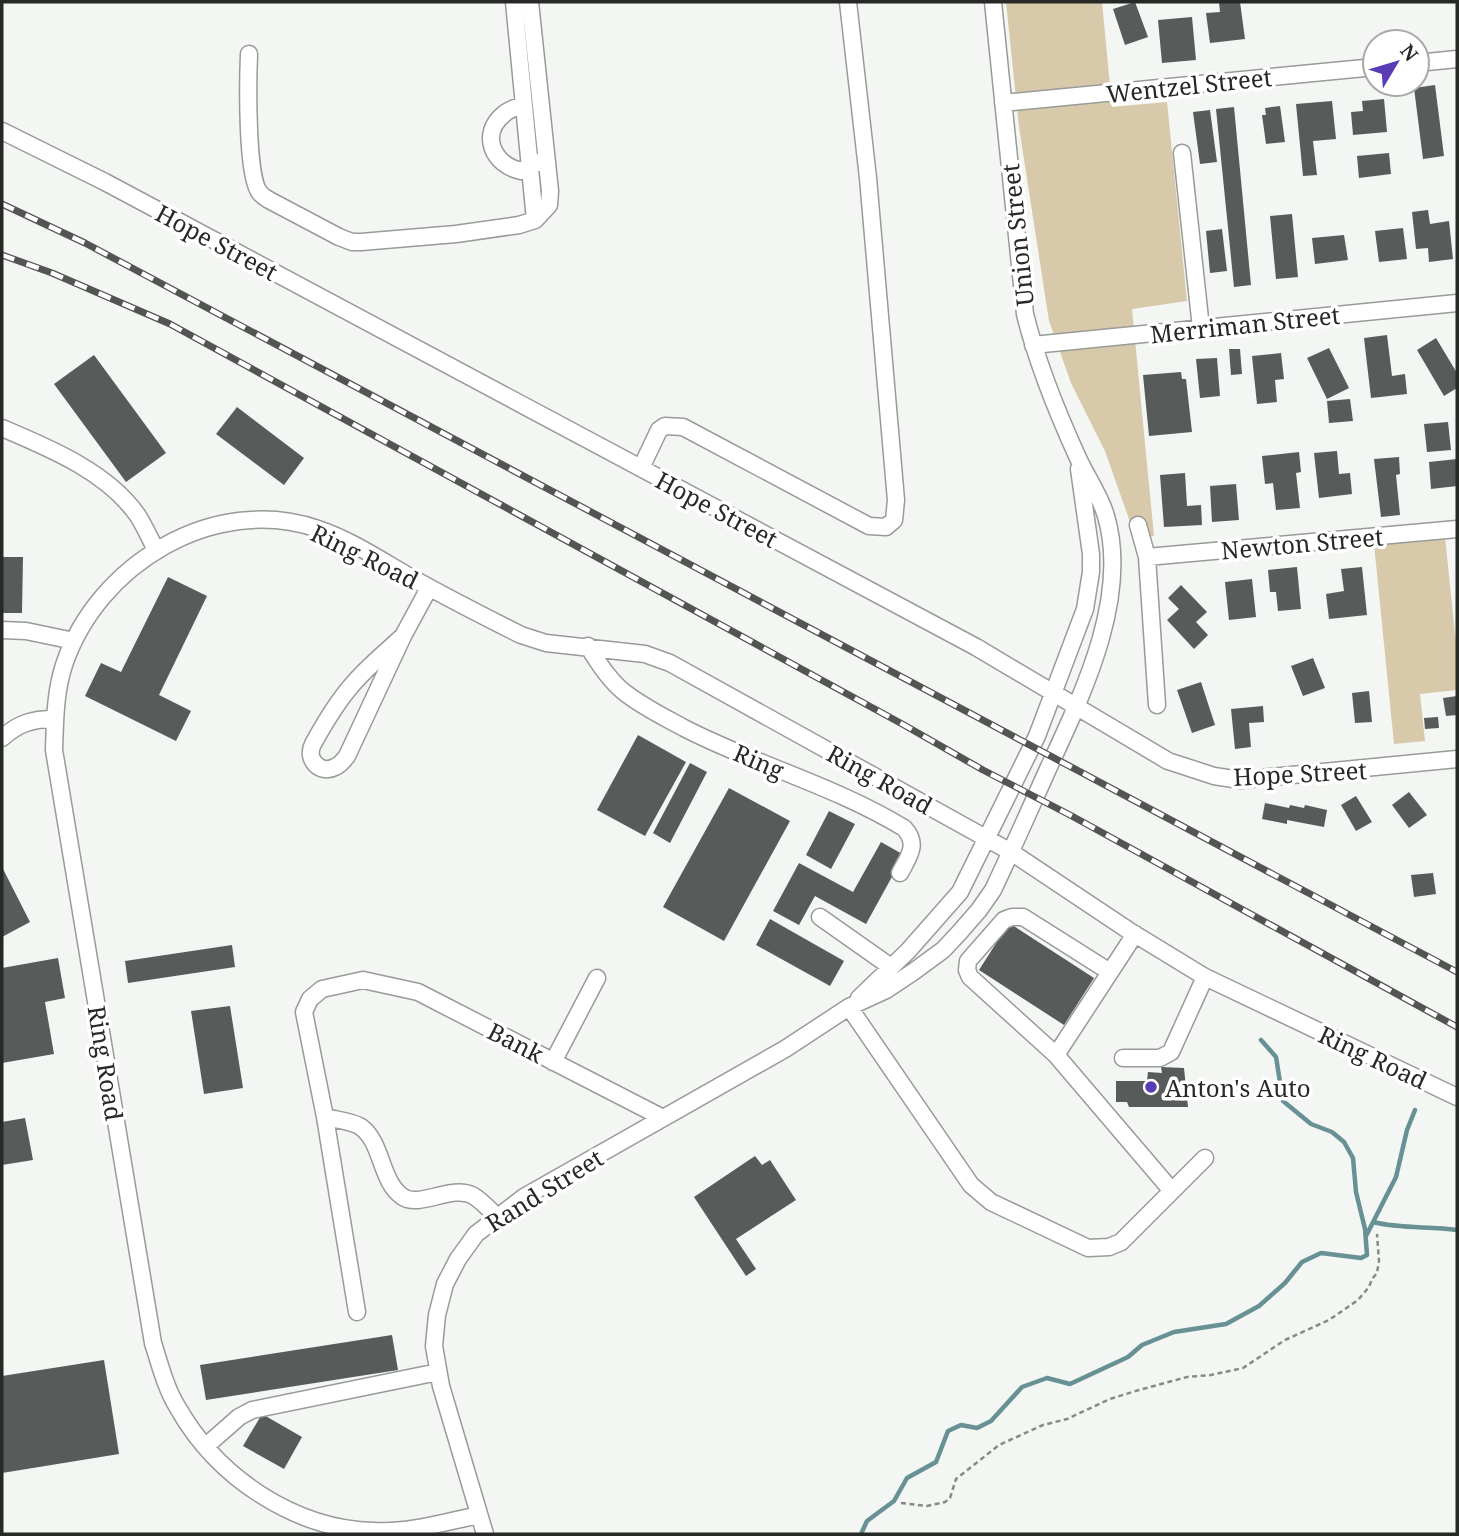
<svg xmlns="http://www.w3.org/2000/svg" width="1459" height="1536" font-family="'Noto Serif',serif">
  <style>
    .green { fill: #d7c9aa }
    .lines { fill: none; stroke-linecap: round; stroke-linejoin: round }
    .stream { stroke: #679194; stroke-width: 4.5 }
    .building { fill: #575b5a }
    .minor-casing { stroke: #989b98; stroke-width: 19 }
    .path { stroke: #878a87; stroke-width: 2.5; stroke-dasharray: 5 3.5; stroke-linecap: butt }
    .minor { stroke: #fff; stroke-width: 16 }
    .rail-casing { stroke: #535553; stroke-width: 7 }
    .rail { stroke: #fff; stroke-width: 4.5; stroke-dasharray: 13; stroke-linecap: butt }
    .poi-dot { fill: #593cb4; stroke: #fff; stroke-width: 2.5 }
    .labels { text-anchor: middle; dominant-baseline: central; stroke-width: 7; stroke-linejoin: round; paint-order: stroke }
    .street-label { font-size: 24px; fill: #272927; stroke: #fff }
    .poi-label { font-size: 24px; fill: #272927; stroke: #fff; text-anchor: start }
  </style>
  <rect width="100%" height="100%" fill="#f3f6f2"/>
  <path class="green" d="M1006,2H1102L1112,107L1167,102L1187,301L1132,309L1154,536L1136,539L1105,451L1071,383L1049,321L1019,127Z
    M1445,537L1457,653V690L1420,694L1425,741L1394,744L1374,544Z"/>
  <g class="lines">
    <path class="stream" d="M1373,1222C1401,1229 1429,1226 1457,1230
      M1366,1236L1396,1177L1407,1130L1415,1110
      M861,1534L867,1521L894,1501L907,1478L936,1462L948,1431L961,1425L977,1428L991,1421L1022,1387L1047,1378L1070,1384L1128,1357L1142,1345L1174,1332L1226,1324L1259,1306L1285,1283L1302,1262L1321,1253L1361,1258L1367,1255L1365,1229L1356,1192L1353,1158L1344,1142L1332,1132L1311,1124L1283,1101L1276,1057L1261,1040"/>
  </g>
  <path class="building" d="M1135,2L1148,37L1125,45L1113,9Z
    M1219,2H1240L1245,39L1210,43L1206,13L1220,12Z
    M1192,17L1196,60L1162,63L1158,20Z
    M1435,85L1444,156L1423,159L1414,88Z
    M1384,99L1387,132L1353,135L1351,112L1363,111L1362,101Z
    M1332,101L1336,139L1313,141L1317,175L1303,176L1296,104Z
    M1280,106L1285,142L1266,144L1262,115H1266L1265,108Z
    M1234,107L1251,285L1234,287L1216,109Z
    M1210,110L1217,162L1200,164L1193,112Z
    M1389,153L1391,174L1359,178L1357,156Z
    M1428,210L1430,224L1449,221L1453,259L1429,262L1428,248L1416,249L1412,212Z
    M1292,214L1298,277L1276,279L1270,216Z
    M1403,228L1407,259L1379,262L1375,231Z
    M1222,229L1227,271L1210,273L1206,231Z
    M1344,235L1348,260L1315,264L1312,238Z
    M1387,335L1392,376L1405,374L1407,394L1371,398L1364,338Z
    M1436,338L1457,373V388L1444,396L1417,350Z
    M1329,348L1349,388L1327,399L1307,358Z
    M1229,349H1240L1242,374L1231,375Z
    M1281,353L1284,379L1275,380L1277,402L1257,404L1252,356Z
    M94,355L166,453L126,482L54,384Z
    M1217,358L1220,396L1200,398L1196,359Z
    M1181,372L1182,379H1186L1192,432L1149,436L1143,375Z
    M1350,399L1353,421L1329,423L1327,401Z
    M237,407L304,458L284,485L216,434Z
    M1448,422L1451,450L1427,452L1424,424Z
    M1337,451L1339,474L1350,473L1352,494L1319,498L1314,453Z
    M1299,452L1301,472L1296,473L1300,508L1276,510L1273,483L1265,484L1262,456Z
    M1399,457L1400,474L1396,475L1400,515L1381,517L1374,459Z
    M1457,459V486L1431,489L1429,462Z
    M1185,473L1187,506L1201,505L1202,525L1164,527L1160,475Z
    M1236,484L1239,520L1212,522L1210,486Z
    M2,557H23L22,613H2Z
    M1297,567L1301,609L1278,611L1276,592H1270L1268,570Z
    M1362,567L1367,615L1329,619L1326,594L1344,591L1341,569Z
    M168,577L207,596L159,695L191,711L176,741L85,696L101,663L121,672Z
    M1252,579L1256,617L1229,620L1225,582Z
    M1181,585L1207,612L1196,622L1208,635L1194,649L1167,620L1179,609L1168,598Z
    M1313,658L1325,688L1303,696L1291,666Z
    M1201,682L1215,725L1192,733L1177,690Z
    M1369,691L1372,722L1355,723L1352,693Z
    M1457,696V715L1446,716L1443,698Z
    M1263,706L1264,722L1249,723L1251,747L1235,749L1231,709Z
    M1438,717L1439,728L1425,729L1424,718Z
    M638,735L686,762L645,836L597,810Z
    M690,763L707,772L670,843L653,833Z
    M729,788L790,821L724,941L663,907Z
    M1409,792L1427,815L1409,828L1392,805Z
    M1356,796L1372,822L1356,831L1341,805Z
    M1265,803L1289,808L1290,805L1304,808L1305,805L1327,810L1324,827L1287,820V824L1262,819Z
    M829,811L855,824L831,869L806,855Z
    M881,842L904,855L866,924L815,896L799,925L773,911L799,863L853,892Z
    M2,867L30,922L2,937Z
    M1433,873L1436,894L1414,897L1411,875Z
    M770,919L844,961L830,986L756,945Z
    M1009,923L1094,978L1064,1025L979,970Z
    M232,945L235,967L128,983L125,961Z
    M58,958L65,998L45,1002L54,1054L2,1063V968Z
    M230,1006L243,1088L204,1094L191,1011Z
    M1161,1067L1184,1068L1188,1107H1129L1127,1102H1116V1081H1147L1148,1072L1162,1073Z
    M25,1118L33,1160L2,1165V1122Z
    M755,1156L762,1165L770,1160L796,1200L736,1239L756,1269L746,1276L694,1197Z
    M392,1335L398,1370L206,1400L200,1365Z
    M104,1360L119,1454L2,1473V1376Z
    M262,1414L302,1437L284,1469L243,1446Z"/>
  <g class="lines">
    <g class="minor-casing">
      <path id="minor" d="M514,2L535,220
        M249,54C248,78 246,178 260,193C262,196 266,198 269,200L339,237L352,242H361L456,234L519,225L535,220L549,205L550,191L530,2
        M1417,63L1457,59
        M1003,103L1375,67
        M524,105C517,107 509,109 504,114C479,134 493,165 521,171L539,162
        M2,131L105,182L976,647L1168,761L1214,776L1240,780L1457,759
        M1182,153L1201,328
        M1033,345L1457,303
        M2,428C49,448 108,472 138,516C145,527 150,539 156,550
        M641,468L659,430L665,426L683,427L869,526L886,527L894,520L896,500L868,178L848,2
        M1138,525L1147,557L1157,705
        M1147,557L1457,529
        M2,630L26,631L74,641
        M403,636C386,652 367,667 352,685C337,702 324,724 313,744C305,759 320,775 335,767C340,765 344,760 347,756L403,636L429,588
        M588,646C598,663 609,680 624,692C643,707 664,717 684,728C756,765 835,786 904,828C919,844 909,856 900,873
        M2,738C19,723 32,719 55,719
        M820,917L891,967
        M1135,934L1056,1055L1172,1191
        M859,998L908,951L960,892L1037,736L1085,609L1091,572V554L1079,469
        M849,1007L971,1185L991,1202L1088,1248L1109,1247L1121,1242L1205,1158
        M1056,1055L970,977L967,970L968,961L1004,920L1012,917H1023L1110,972
        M1123,1058H1160L1171,1052L1205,977
        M553,1062L597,978
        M325,1117C336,1120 352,1121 361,1127C383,1143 380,1182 403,1197C420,1208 451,1185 472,1195C481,1200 489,1209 496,1216
        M357,1312L325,1117L304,1012L310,999L322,989L363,980L418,992L663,1118
        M206,1446L239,1417L252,1410L438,1372
        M479,1515C445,1522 410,1533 374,1531C294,1529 217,1477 178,1408C166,1389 160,1365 153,1343L54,750C55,722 55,692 64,665C97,565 214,493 318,529C351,540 382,561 412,578C448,598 485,617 521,635L546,643L645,654L670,663L1011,852L1128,930L1205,977L1457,1097
        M485,1534L441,1386L434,1346L437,1315L445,1284L458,1259L476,1234L524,1197L785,1049L849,1007L886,990L913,972L943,950L959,933L979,910L993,890C1012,850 1030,809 1048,769C1082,695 1130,598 1106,516C1100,495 1087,478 1078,458C1057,412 1037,363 1025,314L993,2"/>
    </g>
    <path class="path" d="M901,1503L927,1506L945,1502L950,1498L956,1479L999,1445L1043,1425L1067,1419L1110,1399L1139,1390L1187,1377L1211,1375L1243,1368L1285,1340L1329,1320L1358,1300L1369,1287L1372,1279L1377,1273L1379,1261L1377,1234"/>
    <use href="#minor" class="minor"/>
    <g class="rail-casing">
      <path id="rail" d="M2,204L85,243L1457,972
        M2,255L52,273L170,324L904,725L983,770L1070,815L1457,1027"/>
    </g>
    <use href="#rail" class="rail"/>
  </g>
  <circle class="poi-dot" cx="1151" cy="1087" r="7"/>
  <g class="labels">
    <g class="street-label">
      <text transform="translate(1189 85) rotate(-6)">Wentzel Street</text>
      <text transform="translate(1017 235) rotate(-96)">Union Street</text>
      <text transform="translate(217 242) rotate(28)">Hope Street</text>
      <text transform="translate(1245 324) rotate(-6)">Merriman Street</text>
      <text transform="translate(717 509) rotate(28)">Hope Street</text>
      <text transform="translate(1302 543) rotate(-5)">Newton Street</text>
      <text transform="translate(365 556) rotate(26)">Ring Road</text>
      <text transform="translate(759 761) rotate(23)">Ring</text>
      <text transform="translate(1300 773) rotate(-3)">Hope Street</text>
      <text transform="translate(880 779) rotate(29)">Ring Road</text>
      <text transform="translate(516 1042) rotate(27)">Bank</text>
      <text transform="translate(1373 1057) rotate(25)">Ring Road</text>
      <text transform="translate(106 1063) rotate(81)">Ring Road</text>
      <text transform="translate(544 1190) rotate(-32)">Rand Street</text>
    </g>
    <g class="poi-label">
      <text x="1165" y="1087">Anton's Auto</text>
    </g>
  </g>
  <rect width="1459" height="1536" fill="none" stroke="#272927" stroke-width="7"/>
  <g transform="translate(1396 63) rotate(52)"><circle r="33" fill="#ffffff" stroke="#a9a9a9" stroke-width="2"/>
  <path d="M0-5L12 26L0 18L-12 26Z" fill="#593cb4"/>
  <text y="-10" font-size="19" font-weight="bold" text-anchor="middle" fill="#272927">N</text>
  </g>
</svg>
